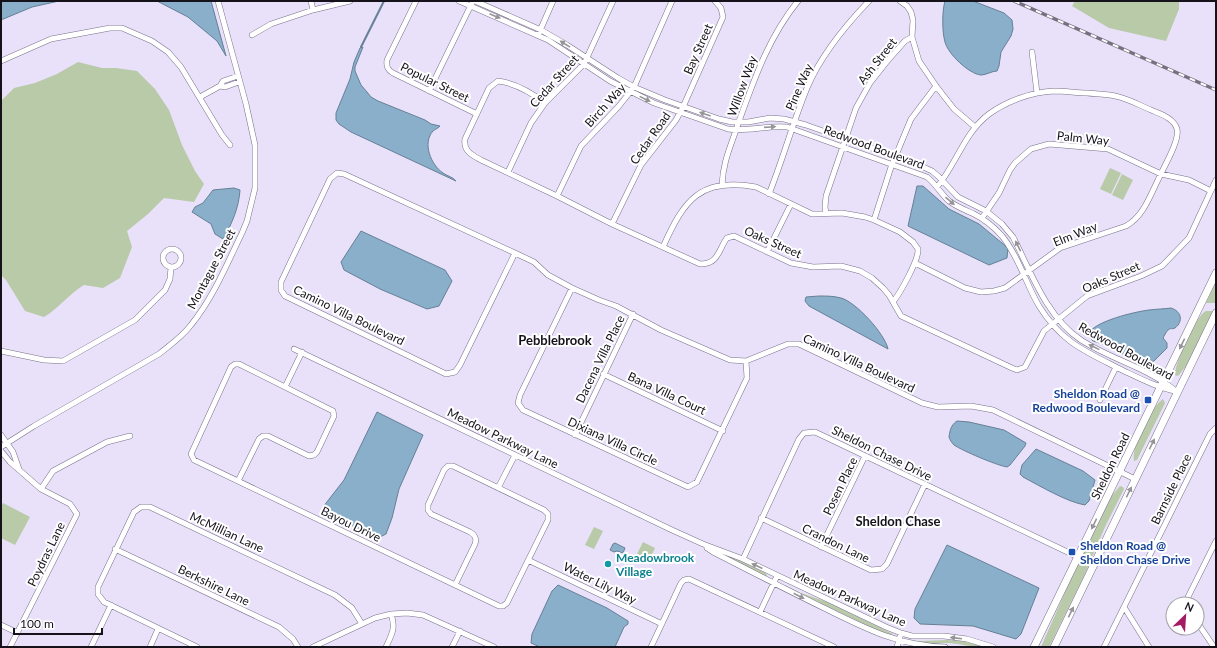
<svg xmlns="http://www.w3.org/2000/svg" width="1217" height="648" font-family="Lato,sans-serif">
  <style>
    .green { fill: #b8caa8 }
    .water { fill: #89afca; stroke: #668096 }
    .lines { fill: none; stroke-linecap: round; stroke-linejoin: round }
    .stream { stroke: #668096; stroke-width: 2 }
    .minor-casing { stroke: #797088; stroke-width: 6 }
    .secondary-casing { stroke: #797088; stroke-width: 8 }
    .minor { stroke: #fff; stroke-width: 5 }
    .secondary { stroke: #fff; stroke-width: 7 }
    .rail-casing { stroke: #767181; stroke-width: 3.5 }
    .rail { stroke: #fff; stroke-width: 2; stroke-dasharray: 6; stroke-linecap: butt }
    .oneway { fill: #969498 }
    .transit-dot { fill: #1a4fb4; stroke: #fff; stroke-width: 1.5 }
    .culture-dot { fill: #0f9aa8; stroke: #fff; stroke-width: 1.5 }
    .labels { text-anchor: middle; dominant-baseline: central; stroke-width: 4; stroke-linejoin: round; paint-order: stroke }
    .street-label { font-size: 12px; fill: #15121b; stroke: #fff }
    .transit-label { font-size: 12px; font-weight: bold; fill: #164399; stroke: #fff; text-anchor: end }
    .culture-label { font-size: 12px; font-weight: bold; fill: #0d838f; stroke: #fff; text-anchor: start }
    .neighbourhood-label { font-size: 13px; font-weight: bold; fill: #15121b; stroke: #fff }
  </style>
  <rect width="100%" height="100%" fill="#e9e0fa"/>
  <path class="green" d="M1075,1H1179V9L1166,41L1109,28L1072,6Z
    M78,62L102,68H116L137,71L155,89L169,110L182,145L195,171L204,184L194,202L164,198L148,214L127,231L132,247L120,278L103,288L84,285C69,294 59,308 44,317L25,311L6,280L1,275V101L14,88L35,83L57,74Z
    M1110,168L1121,173L1111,194L1100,189Z
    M1122,174L1133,180L1123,200L1112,195Z
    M1216,282V303H1206Z
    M1206,311H1213V313L1187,365L1178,376L1175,375C1174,365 1196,315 1206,311Z
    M1163,399L1165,403L1137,460L1134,461C1131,447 1151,407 1163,399Z
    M1120,486L1123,487L1124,489L1105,527L1084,576L1049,647H1041L1074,572L1109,499Z
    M3,503L30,517L15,545L1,538V507Z
    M594,527L603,531L594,549L585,545Z
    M643,542L655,548L648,562L636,556Z
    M716,550L766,573L767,576H765L715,551Z
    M785,585L801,593L827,602L893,634L891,635L870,627L785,586Z
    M909,640C922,642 934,640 947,640C960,640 972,643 984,647C972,647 961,644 949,643C937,643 919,645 909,640Z"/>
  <path class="water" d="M1,1H59L32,7L1,20Z
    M157,1H211L226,56L217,41L188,17Z
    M945,1H973L1004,13L1012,20L1013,29L1011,36L1001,52L999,66L997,71C992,71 986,75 981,75C969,74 948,54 945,42C942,32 942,11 945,1Z
    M363,47L355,67V71L361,85L367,92L371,97L378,101L425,120L431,124L440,126C439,128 435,129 433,131C422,143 431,165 443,173C447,176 453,177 456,181L351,132L339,124L336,120V113L350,79L354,62L360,48Z
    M917,186H923L949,209L979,224L1008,248L1007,258L989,265L908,226Z
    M234,188L240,190C239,207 232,224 223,239L215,234L211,224L192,212L195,207L203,203L213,190Z
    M361,231L445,270L452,281L439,306L427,309L380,289L344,270L341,262Z
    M819,296C826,296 834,296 841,298C856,302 885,334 888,349L809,306L805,301L806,297Z
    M1171,308C1181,311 1184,321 1175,328C1171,330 1172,327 1168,330C1166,332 1164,336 1163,338L1167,343V348L1154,361L1147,363L1129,357L1103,344L1093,341L1090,338L1088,334C1095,321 1134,312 1149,310C1157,309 1164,309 1171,308Z
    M377,412L423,435L399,489L392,518L386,534L380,537L338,520L323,507L344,480Z
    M957,421L969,422L1004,430L1026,443L1025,446L1010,465L1007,467C996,465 963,451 954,445C952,443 950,440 949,437C950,430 951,425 957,421Z
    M1036,449L1083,471L1095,480L1089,501L1085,505C1067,502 1040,486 1023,477L1020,474L1022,465Z
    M615,543L625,548L623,553L617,551L614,552L610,550L613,544Z
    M947,545L1039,588L1021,634L1016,639L973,626L920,624L914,618L915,609Z
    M558,585L607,608L628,621V624L624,627L615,647H540L531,643L532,634L552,591Z"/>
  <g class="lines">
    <path class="stream" d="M361,47L384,1"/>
    <g class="minor-casing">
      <path id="minor" d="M311,1L313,10
        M416,1L387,60C386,67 388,70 393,73L477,114
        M459,1L548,40L610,81L654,103L728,129C748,132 767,125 787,127L927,177C936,184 941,194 949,201C957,207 965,210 974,214C984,219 994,227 1002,236C1019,257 1026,284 1039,306C1062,343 1085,351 1122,370C1141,379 1156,387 1178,392
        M475,1L541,30L567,45L618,78L634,87L665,100L719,119L732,122H748L770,118L784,119L806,125L919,165L932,171L938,176L958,197L986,211L1002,224L1013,237C1031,272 1047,318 1081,340C1112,360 1149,368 1177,392
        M900,1L907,6L911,12L913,20L912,37L919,61L936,86L954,109L975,127
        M539,33L553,1
        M252,35L271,24L313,10L350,1
        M1032,52L1037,93
        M1,61L51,39L110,28H122L152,41L168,52L181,67L222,135L230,145
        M220,86L225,87L239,82
        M429,91L472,3
        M200,97L220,86L223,81L238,76
        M545,103C532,93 514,83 498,81L489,88L465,139C463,151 472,155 481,160L557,196L612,224L700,264C719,264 718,250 727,238L734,236L791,263L813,267L841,266L860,271L872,278L883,288L889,295L901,316L1012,368L1017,370L1025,367L1044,331L1087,296L1141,276L1162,266L1189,238L1216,180
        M508,172L531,123L545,103L584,64L613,1
        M337,173L344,174L515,253L460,365L455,372L446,374L285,296L281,290V282L330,179Z
        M722,185C723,161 731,146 738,124C754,80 768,38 798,1
        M769,194C783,159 793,122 807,88C821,55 845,26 869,1
        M557,196L581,146L619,106L634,87L672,1
        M826,213L825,207L826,196L856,108L870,83L889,59L905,41L912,37
        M982,218L999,193L1010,170L1015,163L1031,149L1049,144L1108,149L1161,174L1189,180L1211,191
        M874,220L891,167L911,119L936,86
        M612,224L641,165L676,120L683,107L723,17L721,8L715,1
        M663,247C684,200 700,177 756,187L812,214L842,213L865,217L874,220L900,232L913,242L918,249C919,260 900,293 893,302
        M163 258a9 9 0 1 1 18 0a9 9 0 1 1-18 0Z
        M767,252L791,204
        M515,253L534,262L548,275L572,288L599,300L616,306L661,330L730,360L746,361L788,344H799L922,403L938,407L971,406L993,410L1135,479
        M915,263L965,288L981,292L994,291L1005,288L1060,248L1126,226C1143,217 1150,196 1158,180C1163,168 1180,141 1177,129C1174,118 1160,114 1151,110C1139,105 1127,98 1115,96C1106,94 1096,94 1087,93C1077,93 1065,91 1054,91C1032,92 1007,101 989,114C964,133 957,163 937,187
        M572,288L520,395L518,403L523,410L688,487L697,482L747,378L746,361
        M294,349L672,530L703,544L743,559L886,627L901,633L912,636H944L967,639L993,647
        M1,351L44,360L63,361L135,320L165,290L170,279L171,267
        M603,374L723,431
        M285,387L302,352
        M1100,400L1116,367
        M1,435L13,452L19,469
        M575,435L633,314
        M1,447L34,426L159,354C170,345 182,337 191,325C213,298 227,264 242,233L247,221L255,188V145L246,104L218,1
        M1,451L10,462L41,489L70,504L77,514L10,647
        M238,481L259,439L263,436H268L309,456L314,455L317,452L334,416L333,411L239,364H235L231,367L191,454L194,460L499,606H503L507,603L548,520V514L544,510L453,466H448L444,470L428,505V510L431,514L470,532C475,535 477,538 475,544L455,585
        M498,488L515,455
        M41,489L53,471L107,442L130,436
        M761,518L871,570L882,569L887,564L925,484
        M821,547L865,456
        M707,548L713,552C750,571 787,590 824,608C865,628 898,646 945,647
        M115,549L279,627L293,639L298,647
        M743,559L799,439L804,433L815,432L1078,557
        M528,560L662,624
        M1189,604L1188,597L1216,541
        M1124,607L1149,647
        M760,612L777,576
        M1197,622L1214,647
        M1,625L18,633
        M91,647L111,605
        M150,647L158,629
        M197,647L104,602L98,594V587L134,512L141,507H150L335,595L352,608L362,624
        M313,647L375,618L391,614L407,613L423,615L494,647
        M386,647C392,634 396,628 391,614
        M452,647L460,631
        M651,647L681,583L684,580L689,579L834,647
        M897,647L901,633
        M1104,647L1210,434L1216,428"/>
    </g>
    <g class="secondary-casing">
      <path id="secondary" d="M1034,647L1216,273
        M1054,647L1216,313"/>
    </g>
    <use href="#minor" class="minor"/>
    <use href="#secondary" class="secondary"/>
    <g class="rail-casing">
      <path id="rail" d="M1014,1L1216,90"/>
    </g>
    <use href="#rail" class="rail"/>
  </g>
  <defs><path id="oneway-solid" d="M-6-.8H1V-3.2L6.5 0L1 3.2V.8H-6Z"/></defs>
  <g class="oneway">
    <use href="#oneway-solid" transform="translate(495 16) rotate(23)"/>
    <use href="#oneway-solid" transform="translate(565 44) rotate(-148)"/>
    <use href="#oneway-solid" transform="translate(645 99) rotate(26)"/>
    <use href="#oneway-solid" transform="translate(705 114) rotate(-161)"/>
    <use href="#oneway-solid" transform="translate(770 127) rotate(-4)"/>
    <use href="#oneway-solid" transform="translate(950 201) rotate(41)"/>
    <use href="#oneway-solid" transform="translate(1018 246) rotate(-116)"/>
    <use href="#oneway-solid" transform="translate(1182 344) rotate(116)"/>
    <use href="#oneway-solid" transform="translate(1094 347) rotate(-154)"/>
    <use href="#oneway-solid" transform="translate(1152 444) rotate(-64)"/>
    <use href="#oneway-solid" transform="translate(1129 492) rotate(-64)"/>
    <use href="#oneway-solid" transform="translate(1094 524) rotate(116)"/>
    <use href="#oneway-solid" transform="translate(757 566) rotate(-155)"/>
    <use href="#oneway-solid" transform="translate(799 596) rotate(27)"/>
    <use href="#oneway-solid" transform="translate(1071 612) rotate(-64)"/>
    <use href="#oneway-solid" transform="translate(956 638) rotate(-173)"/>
  </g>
  <g class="transit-dot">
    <rect x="1144" y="396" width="8" height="8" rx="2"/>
    <rect x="1068" y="548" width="8" height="8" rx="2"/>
  </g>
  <circle class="culture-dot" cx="608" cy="564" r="4"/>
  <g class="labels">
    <g class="street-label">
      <text transform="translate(698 49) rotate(-66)">Bay Street</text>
      <text transform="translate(877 61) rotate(-52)">Ash Street</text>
      <text transform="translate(554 81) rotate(-48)">Cedar Street</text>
      <text transform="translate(435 82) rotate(26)">Popular Street</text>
      <text transform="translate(742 86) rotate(-70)">Willow Way</text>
      <text transform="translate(799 87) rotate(-66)">Pine Way</text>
      <text transform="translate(605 105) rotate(-48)">Birch Way</text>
      <text transform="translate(650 138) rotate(-55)">Cedar Road</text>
      <text transform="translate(1083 138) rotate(6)">Palm Way</text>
      <text transform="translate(874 147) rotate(20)">Redwood Boulevard</text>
      <text transform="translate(1075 234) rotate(-22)">Elm Way</text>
      <text transform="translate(773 242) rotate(24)">Oaks Street</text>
      <text transform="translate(211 269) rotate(-62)">Montague Street</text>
      <text transform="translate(1111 277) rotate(-23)">Oaks Street</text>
      <text transform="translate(349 315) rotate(26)">Camino Villa Boulevard</text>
      <text transform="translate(1126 351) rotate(29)">Redwood Boulevard</text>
      <text transform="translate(600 359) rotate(-64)">Dacena Villa Place</text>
      <text transform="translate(859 363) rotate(25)">Camino Villa Boulevard</text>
      <text transform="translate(667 393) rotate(25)">Bana Villa Court</text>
      <text transform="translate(503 438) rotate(26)">Meadow Parkway Lane</text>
      <text transform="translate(613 441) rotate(25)">Dixiana Villa Circle</text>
      <text transform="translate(882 453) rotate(26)">Sheldon Chase Drive</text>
      <text transform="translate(1110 466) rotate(-64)">Sheldon Road</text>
      <text transform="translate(840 486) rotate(-64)">Posen Place</text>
      <text transform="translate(1171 489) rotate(-64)">Barnside Place</text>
      <text transform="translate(351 524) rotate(26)">Bayou Drive</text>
      <text transform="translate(227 532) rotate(25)">McMillian Lane</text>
      <text transform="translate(836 543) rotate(26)">Crandon Lane</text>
      <text transform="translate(46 554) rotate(-64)">Poydras Lane</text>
      <text transform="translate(600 583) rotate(26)">Water Lily Way</text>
      <text transform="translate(214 585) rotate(26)">Berkshire Lane</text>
      <text transform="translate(850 598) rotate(24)">Meadow Parkway Lane</text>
    </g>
    <g class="transit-label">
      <text x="1140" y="393">Sheldon Road @<tspan x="1140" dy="14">Redwood Boulevard</tspan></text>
      <text x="1080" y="545" text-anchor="start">Sheldon Road @<tspan x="1080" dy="14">Sheldon Chase Drive</tspan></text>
    </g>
    <g class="culture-label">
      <text x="616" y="557">Meadowbrook<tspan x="616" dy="14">Village</tspan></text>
    </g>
    <g class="neighbourhood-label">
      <text x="555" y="340">Pebblebrook</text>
      <text x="898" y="521">Sheldon Chase</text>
    </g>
  </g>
  <rect width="1217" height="648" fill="none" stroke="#15121b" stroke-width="4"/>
  <g transform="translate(1185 616) rotate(25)"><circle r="19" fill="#ffffff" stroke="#a1a0a4"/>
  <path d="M0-3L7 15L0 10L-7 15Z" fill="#a41b64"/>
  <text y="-6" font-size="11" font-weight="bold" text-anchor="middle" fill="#15121b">N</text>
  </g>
  <path d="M14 628v6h88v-6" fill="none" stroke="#15121b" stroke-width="2"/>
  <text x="20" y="628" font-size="12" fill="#15121b" stroke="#ffffff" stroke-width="3" paint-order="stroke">100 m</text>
</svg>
